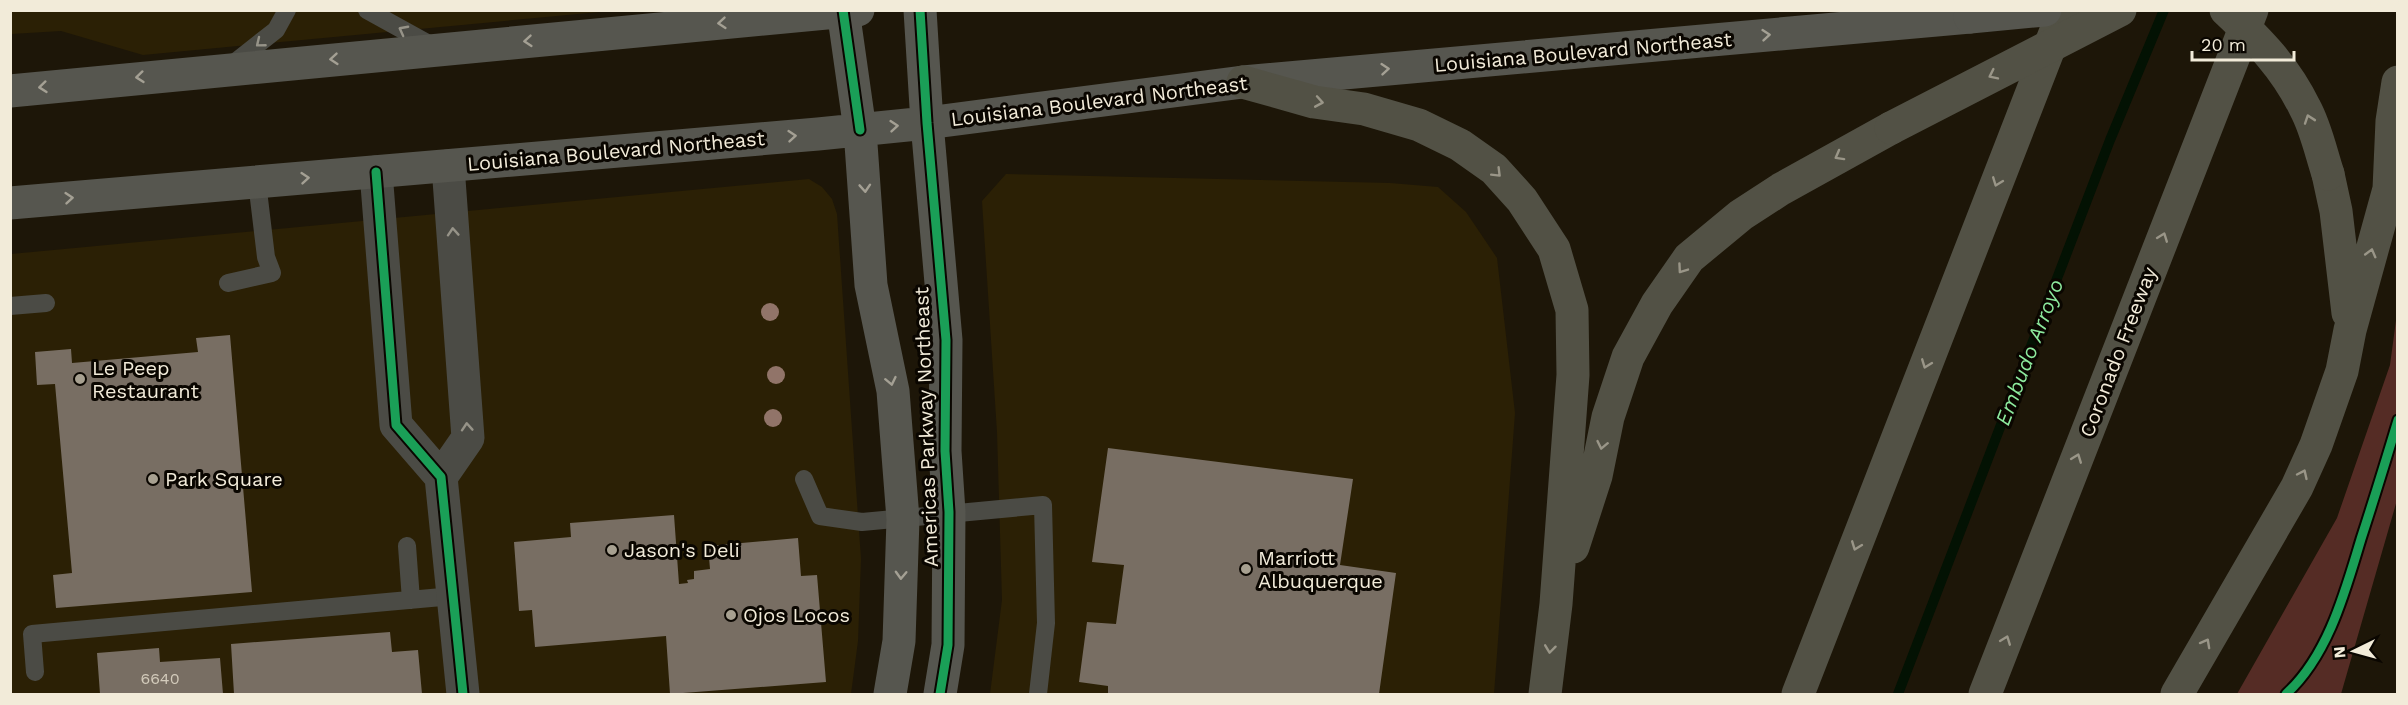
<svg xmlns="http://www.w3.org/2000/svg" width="2408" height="705" font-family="'Work Sans',sans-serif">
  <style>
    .built { fill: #2b2005 }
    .green { fill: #552c25 }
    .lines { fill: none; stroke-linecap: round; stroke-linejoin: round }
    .stream { stroke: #031203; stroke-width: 10 }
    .building { fill: #786e63 }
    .lane { stroke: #4b4b45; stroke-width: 18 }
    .street { stroke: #4b4b45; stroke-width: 33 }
    .secondary { stroke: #56564f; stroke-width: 33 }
    .highway { stroke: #525145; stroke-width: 33 }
    .secondary-bridge { stroke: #56564f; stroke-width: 33 }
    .highway-bridge { stroke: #525145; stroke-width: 33 }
    .cycleway-casing { stroke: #0a0600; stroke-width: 13 }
    .cycleway { stroke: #1a9f57; stroke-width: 9 }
    .tree { fill: #917469 }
    .oneway { stroke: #a4a094 }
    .oneway2 { stroke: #969388 }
    .oneway3 { stroke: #9a9688 }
    .poi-dot { fill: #a7a090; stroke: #0a0600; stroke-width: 2 }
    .labels { text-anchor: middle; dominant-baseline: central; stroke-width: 6; stroke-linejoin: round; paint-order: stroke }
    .number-label { font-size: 16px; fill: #d4ccbc }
    .street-label { font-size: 20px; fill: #f2ebd9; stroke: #0a0600 }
    .poi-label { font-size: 20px; fill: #f2ebd9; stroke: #0a0600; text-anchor: start }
    .water-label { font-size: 21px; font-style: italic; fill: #8dea9d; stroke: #0a0600 }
  </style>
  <rect width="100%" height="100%" fill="#1d1608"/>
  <path class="built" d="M11,10L610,11L143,55L61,31L11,34Z
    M1006,174L1390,183L1438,187L1466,212L1497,258L1515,413L1494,694H990L1002,600L997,432L982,201Z
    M809,179L822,187L832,199L837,214L861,559L858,641L851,694H11V254Z"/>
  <path class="green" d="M2397,313V500L2341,694H2237L2337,518L2390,365Z"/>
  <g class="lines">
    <path class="stream" d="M1898,694L2110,140L2164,10"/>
  </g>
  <path class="building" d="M230,335L252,592L56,608L53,575L72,573L55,384L37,385L35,352L71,349L72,363L198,352L196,338Z
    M1108,448L1353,479L1340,565L1396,573L1379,694H1108V686L1079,682L1087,622L1116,624L1124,565L1092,562Z
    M674,515L679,584L688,583L687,580L694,579V571L710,569L708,546L798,538L801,576L817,575L826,682L670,694L666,636L535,647L532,610L519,611L514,542L571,537L570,523Z
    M390,632L392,652L418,650L422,694H234L231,644Z
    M159,648L160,662L220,658L223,694H100L97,653Z"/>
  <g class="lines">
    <path class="lane" d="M367,10L434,47
      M229,67L276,30L287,10
      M228,283L272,273L266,257L257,182
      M10,306L46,303
      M804,479L820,516L862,522L1043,505L1046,623L1038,694
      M407,546L411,600
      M35,672L32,634L453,596"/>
    <path class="street" d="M376,172L396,425L441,477L463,694
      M441,477L468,438L448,166"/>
    <path class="secondary" d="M843,10L860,130L871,285L893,391L903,519L899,641L890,694
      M920,10L927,123L946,340L945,451L949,512L948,645L940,694
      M10,91L858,10
      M10,203L818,134L927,123L1243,82L1970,17"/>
    <path class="highway" d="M1243,82L1314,102L1364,109L1419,125L1460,145L1494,169L1522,200L1554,249L1572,310L1573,375L1556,604L1545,694
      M2328,174L2336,211L2348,313
      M1573,547L1596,476L1608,417L1628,357L1657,304L1689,258L1741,215L1781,189L1891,128
      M1798,694L2064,10
      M1985,694L2252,10
      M2177,694L2297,487L2316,445L2342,371L2350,330L2389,189L2392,121L2398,82"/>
    <path class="secondary-bridge" d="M1970,17L2045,10"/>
    <path class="highway-bridge" d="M2226,10C2259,41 2285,67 2305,108C2316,128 2321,153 2328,174
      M1891,128L2120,10"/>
    <g class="cycleway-casing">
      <path id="cycleway" d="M843,10L860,130
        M920,10L927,123L946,340L945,451L949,512L948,645L940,694
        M376,172L396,425L441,477L463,694
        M2286,694C2328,656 2345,592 2361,539C2374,499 2386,460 2398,420"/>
    </g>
    <use href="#cycleway" class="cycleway"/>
  </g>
  <g class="tree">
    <circle cx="770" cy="312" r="9"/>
    <circle cx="776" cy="375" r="9"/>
    <circle cx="773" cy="418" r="9"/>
  </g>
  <defs><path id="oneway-chevron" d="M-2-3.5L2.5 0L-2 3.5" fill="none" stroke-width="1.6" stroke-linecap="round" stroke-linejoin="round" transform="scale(1.5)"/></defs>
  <g class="oneway">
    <use href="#oneway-chevron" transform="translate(722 23) rotate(175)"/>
    <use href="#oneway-chevron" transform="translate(1766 35) rotate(-5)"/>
    <use href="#oneway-chevron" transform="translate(528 41) rotate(175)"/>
    <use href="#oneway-chevron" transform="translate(334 59) rotate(175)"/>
    <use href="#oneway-chevron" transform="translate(1385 69) rotate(-5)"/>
    <use href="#oneway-chevron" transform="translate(140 77) rotate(174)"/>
    <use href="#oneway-chevron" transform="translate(43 87) rotate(174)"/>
    <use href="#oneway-chevron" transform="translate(894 126) rotate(-5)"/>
    <use href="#oneway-chevron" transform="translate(792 136) rotate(-5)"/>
    <use href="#oneway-chevron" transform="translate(305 178) rotate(-5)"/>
    <use href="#oneway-chevron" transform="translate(865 188) rotate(86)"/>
    <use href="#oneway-chevron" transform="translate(69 198) rotate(-5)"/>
    <use href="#oneway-chevron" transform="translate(891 381) rotate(78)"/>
    <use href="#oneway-chevron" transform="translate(901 575) rotate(92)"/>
  </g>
  <g class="oneway2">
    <use href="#oneway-chevron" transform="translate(403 30) rotate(-152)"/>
    <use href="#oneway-chevron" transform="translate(260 43) rotate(141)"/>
    <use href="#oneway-chevron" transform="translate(453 232) rotate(-94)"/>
    <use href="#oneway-chevron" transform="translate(467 427) rotate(-94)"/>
  </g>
  <g class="oneway3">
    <use href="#oneway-chevron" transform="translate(1993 75) rotate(154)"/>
    <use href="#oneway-chevron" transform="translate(1319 102) rotate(10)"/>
    <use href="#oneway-chevron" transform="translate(2309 119) rotate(-109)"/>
    <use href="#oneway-chevron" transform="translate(1839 156) rotate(151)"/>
    <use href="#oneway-chevron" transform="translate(1497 173) rotate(45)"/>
    <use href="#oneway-chevron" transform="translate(1997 182) rotate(111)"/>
    <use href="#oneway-chevron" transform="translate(2163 237) rotate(-69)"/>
    <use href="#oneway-chevron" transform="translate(2371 253) rotate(-75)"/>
    <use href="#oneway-chevron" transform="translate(1682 269) rotate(125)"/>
    <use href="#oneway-chevron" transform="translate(1926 364) rotate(111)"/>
    <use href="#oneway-chevron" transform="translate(1602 445) rotate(102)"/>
    <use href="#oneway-chevron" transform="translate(2077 458) rotate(-69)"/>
    <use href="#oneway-chevron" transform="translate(2303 474) rotate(-65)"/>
    <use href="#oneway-chevron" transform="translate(1856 546) rotate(111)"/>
    <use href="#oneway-chevron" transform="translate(2006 640) rotate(-69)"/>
    <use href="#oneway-chevron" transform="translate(2206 643) rotate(-61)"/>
    <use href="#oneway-chevron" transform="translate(1550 649) rotate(97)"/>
  </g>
  <g class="poi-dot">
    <circle cx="80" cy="379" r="6"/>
    <circle cx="153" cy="479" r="6"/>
    <circle cx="612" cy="550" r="6"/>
    <circle cx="1246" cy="569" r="6"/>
    <circle cx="731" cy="615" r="6"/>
  </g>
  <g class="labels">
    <g class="number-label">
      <text x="160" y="678">6640</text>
    </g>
    <g class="street-label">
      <text transform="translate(1583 52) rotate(-5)">Louisiana Boulevard Northeast</text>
      <text transform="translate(1099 101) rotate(-7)">Louisiana Boulevard Northeast</text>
      <text transform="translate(616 151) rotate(-5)">Louisiana Boulevard Northeast</text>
      <text transform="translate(2118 352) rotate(-69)">Coronado Freeway</text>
      <text transform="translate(926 427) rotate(-92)">Americas Parkway Northeast</text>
    </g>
    <g class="poi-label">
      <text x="92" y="368">Le Peep<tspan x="92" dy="23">Restaurant</tspan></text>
      <text x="165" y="479">Park Square</text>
      <text x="624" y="550">Jason's Deli</text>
      <text x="1258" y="558">Marriott<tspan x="1258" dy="23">Albuquerque</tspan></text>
      <text x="743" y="615">Ojos Locos</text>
    </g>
    <g class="water-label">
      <text transform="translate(2029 352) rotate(-69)">Embudo Arroyo</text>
    </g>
  </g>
  <rect width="2408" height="705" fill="none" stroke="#f2ebd9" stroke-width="24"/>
  <g transform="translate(2354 651) rotate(265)" stroke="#0a0600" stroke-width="4.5" paint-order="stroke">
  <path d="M0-4.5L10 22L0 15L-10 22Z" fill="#f2ebd9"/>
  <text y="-9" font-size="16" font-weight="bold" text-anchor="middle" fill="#f2ebd9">N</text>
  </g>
  <path d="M2192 51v9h102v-9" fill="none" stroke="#f2ebd9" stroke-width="3"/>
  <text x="2201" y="51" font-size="18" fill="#f2ebd9" stroke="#0a0600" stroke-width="4.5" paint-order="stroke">20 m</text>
</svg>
